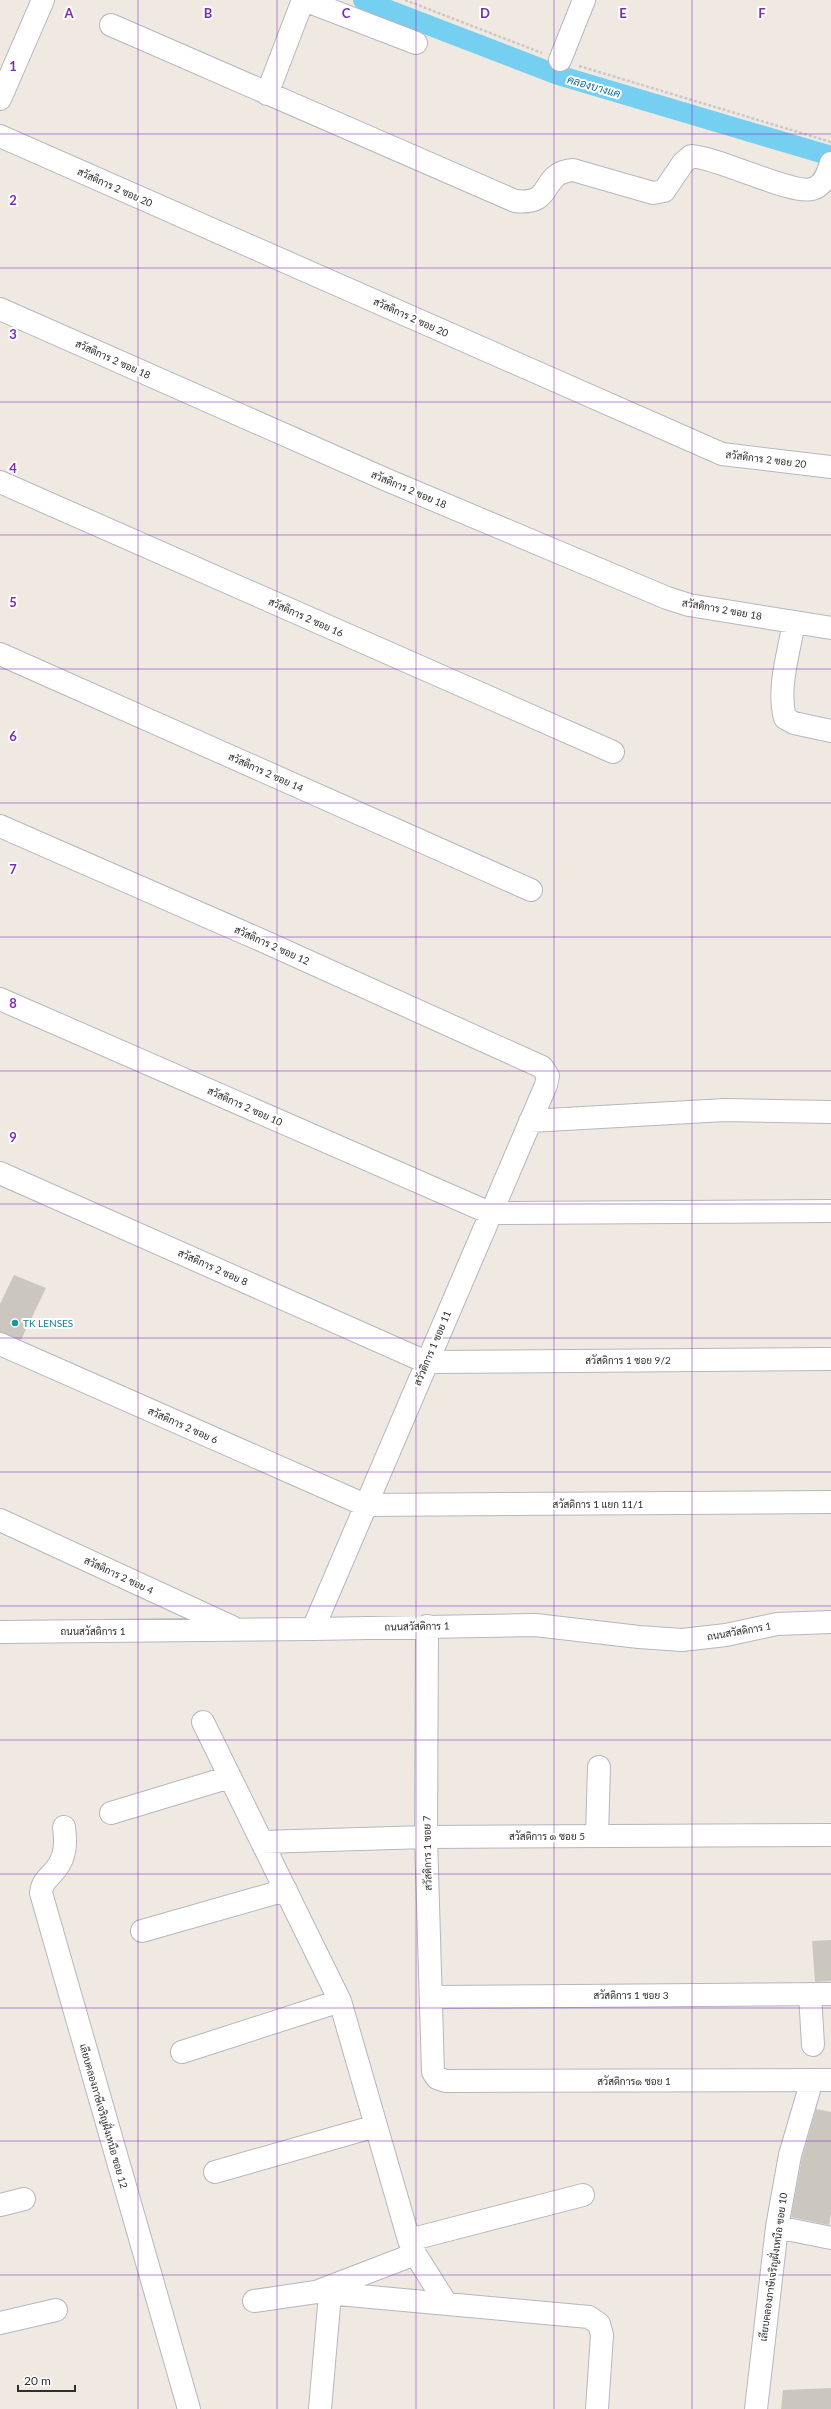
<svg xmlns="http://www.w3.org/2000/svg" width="831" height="2409" font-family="Lato,Sarabun,sans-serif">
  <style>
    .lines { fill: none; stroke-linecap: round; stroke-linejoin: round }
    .canal { stroke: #75cff0; stroke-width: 20 }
    .building { fill: #cbc7bf }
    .minor-casing { stroke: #b4b7c1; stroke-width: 24 }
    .path { stroke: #c9c9c9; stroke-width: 2.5; stroke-dasharray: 3 2; stroke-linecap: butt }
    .minor { stroke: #fff; stroke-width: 22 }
    .grid { fill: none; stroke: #7b2cbf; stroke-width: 1; stroke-opacity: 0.55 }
    .culture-dot { fill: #0f9aa8; stroke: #fff; stroke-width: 1.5 }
    .labels { text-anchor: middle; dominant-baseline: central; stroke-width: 4; stroke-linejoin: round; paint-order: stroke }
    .street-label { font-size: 10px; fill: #2e2e2e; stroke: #fff }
    .culture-label { font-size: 10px; fill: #0d838f; stroke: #fff; text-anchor: start }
    .water-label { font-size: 11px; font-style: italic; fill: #0d6fa3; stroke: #fff }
    .grid-label { font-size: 13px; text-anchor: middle; font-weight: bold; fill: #7b2cbf; stroke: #fff; stroke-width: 4; stroke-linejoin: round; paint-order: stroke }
  </style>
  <rect width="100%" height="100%" fill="#efe9e1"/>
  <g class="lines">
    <path class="canal" d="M363,0L558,75L831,156"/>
  </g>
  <path class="building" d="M14,1275L46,1288L21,1340L0,1332V1304Z
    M831,1940V1981L815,1982L812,1941Z
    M816,2109L831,2112V2213L829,2225L791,2217L802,2158Z
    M831,2388V2409H781L783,2390Z"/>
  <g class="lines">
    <g class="minor-casing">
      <path id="minor" d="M304,0L416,43
        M111,25L515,201C556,206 538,173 573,170L653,193L664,191L683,163L691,156C720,158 792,195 812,189C824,186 828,173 831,163
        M560,60L584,0
        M267,94L303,0
        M0,99L43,0
        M0,136L722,454L831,467
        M0,309L387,480L667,598L689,605L831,628
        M0,482L613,752
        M794,622C789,652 777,688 785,718L794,723L831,731
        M0,654L531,890
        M0,826L263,941L542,1067L548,1076L546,1085L313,1629
        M0,999L490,1213L831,1211
        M530,1121L725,1110L831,1112
        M0,1173L426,1362L831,1359
        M0,1344L365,1505L831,1502
        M0,1520L232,1627
        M427,1626L426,1837L433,2072L437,2078L446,2081L831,2080
        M0,1632L313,1629L535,1625L639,1637L682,1640L726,1635L777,1624L831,1622
        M203,1722L340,2001L409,2240L415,2254L446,2303
        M111,1813L230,1777
        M64,1827C66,1843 66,1856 56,1869C49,1878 42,1881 41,1893L189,2409
        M597,1836L599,1767
        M262,1842L426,1837L831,1835
        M142,1931L286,1890
        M810,1994L813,2045
        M431,1997L831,1994
        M182,2052L340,2001
        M215,2172L376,2126
        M0,2205L24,2199
        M777,2227L831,2238
        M409,2240L583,2195
        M316,2292L589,2317L599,2324L602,2335L597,2409
        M254,2301L316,2292L415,2254
        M0,2323L56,2310
        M320,2409L330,2294
        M756,2409L777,2227L790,2155L812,2080"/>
    </g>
    <path class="path" d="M405,0L542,53
      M579,66L831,142"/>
    <use href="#minor" class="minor"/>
  </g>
  <path class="grid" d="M138,0V2409M277,0V2409M416,0V2409M554,0V2409M692,0V2409M0,134H831M0,268H831M0,402H831M0,535H831M0,669H831M0,803H831M0,937H831M0,1071H831M0,1204H831M0,1338H831M0,1472H831M0,1606H831M0,1740H831M0,1874H831M0,2008H831M0,2141H831M0,2275H831"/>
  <circle class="culture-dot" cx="15" cy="1323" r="4"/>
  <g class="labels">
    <g class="street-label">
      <text transform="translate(115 187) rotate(24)">สวัสดิการ 2 ซอย 20</text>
      <text transform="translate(411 317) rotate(24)">สวัสดิการ 2 ซอย 20</text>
      <text transform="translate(113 359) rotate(24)">สวัสดิการ 2 ซอย 18</text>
      <text transform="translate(766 459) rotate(7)">สวัสดิการ 2 ซอย 20</text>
      <text transform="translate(409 489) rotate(23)">สวัสดิการ 2 ซอย 18</text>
      <text transform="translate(722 609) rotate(10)">สวัสดิการ 2 ซอย 18</text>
      <text transform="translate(306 617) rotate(24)">สวัสดิการ 2 ซอย 16</text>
      <text transform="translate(266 772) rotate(24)">สวัสดิการ 2 ซอย 14</text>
      <text transform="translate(272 945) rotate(24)">สวัสดิการ 2 ซอย 12</text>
      <text transform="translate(245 1106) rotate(24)">สวัสดิการ 2 ซอย 10</text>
      <text transform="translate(213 1267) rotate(24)">สวัสดิการ 2 ซอย 8</text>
      <text transform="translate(432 1348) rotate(-67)">สวัวดิการ 1 ซอย 11</text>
      <text x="628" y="1360">สวัสดิการ 1 ซอย 9/2</text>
      <text transform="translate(183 1425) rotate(24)">สวัสดิการ 2 ซอย 6</text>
      <text x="598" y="1504">สวัสดิการ 1 แยก 11/1</text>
      <text transform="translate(119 1575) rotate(25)">สวัสดิการ 2 ซอย 4</text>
      <text transform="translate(417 1626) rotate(-1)">ถนนสวัสดิการ 1</text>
      <text x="93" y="1631">ถนนสวัสดิการ 1</text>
      <text transform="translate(739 1631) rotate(-10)">ถนนสวัสดิการ 1</text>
      <text x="547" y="1836">สวัสดิการ ๑ ซอย 5</text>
      <text transform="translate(427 1853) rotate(-91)">สวัสดิการ 1 ซอย 7</text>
      <text x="631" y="1995">สวัสดิการ 1 ซอย 3</text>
      <text x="634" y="2081">สวัสดิการ๑ ซอย 1</text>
      <text transform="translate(104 2116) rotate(74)">เลียบคลองภาษีเจริญฝั่งเหนือ ซอย 12</text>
      <text transform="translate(773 2267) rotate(-82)">เลียบคลองภาษีเจริญฝั่งเหนือ ซอย 10</text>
    </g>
    <g class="culture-label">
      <text x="23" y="1323">TK LENSES</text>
    </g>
    <g class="water-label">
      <text transform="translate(594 86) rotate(16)">คลองบางแค</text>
    </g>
  </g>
  <g class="grid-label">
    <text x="69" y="18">A</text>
    <text x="208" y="18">B</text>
    <text x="346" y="18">C</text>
    <text x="485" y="18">D</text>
    <text x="623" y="18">E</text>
    <text x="762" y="18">F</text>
    <text x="13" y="71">1</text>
    <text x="13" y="205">2</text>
    <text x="13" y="339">3</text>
    <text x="13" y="473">4</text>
    <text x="13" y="607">5</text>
    <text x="13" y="741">6</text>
    <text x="13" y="874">7</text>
    <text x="13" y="1008">8</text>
    <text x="13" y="1142">9</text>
  </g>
  <path d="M18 2385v6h57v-6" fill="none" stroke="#2e2e2e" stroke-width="2"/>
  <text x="24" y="2385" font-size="12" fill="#2e2e2e" stroke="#ffffff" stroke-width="3" paint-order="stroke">20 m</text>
</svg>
